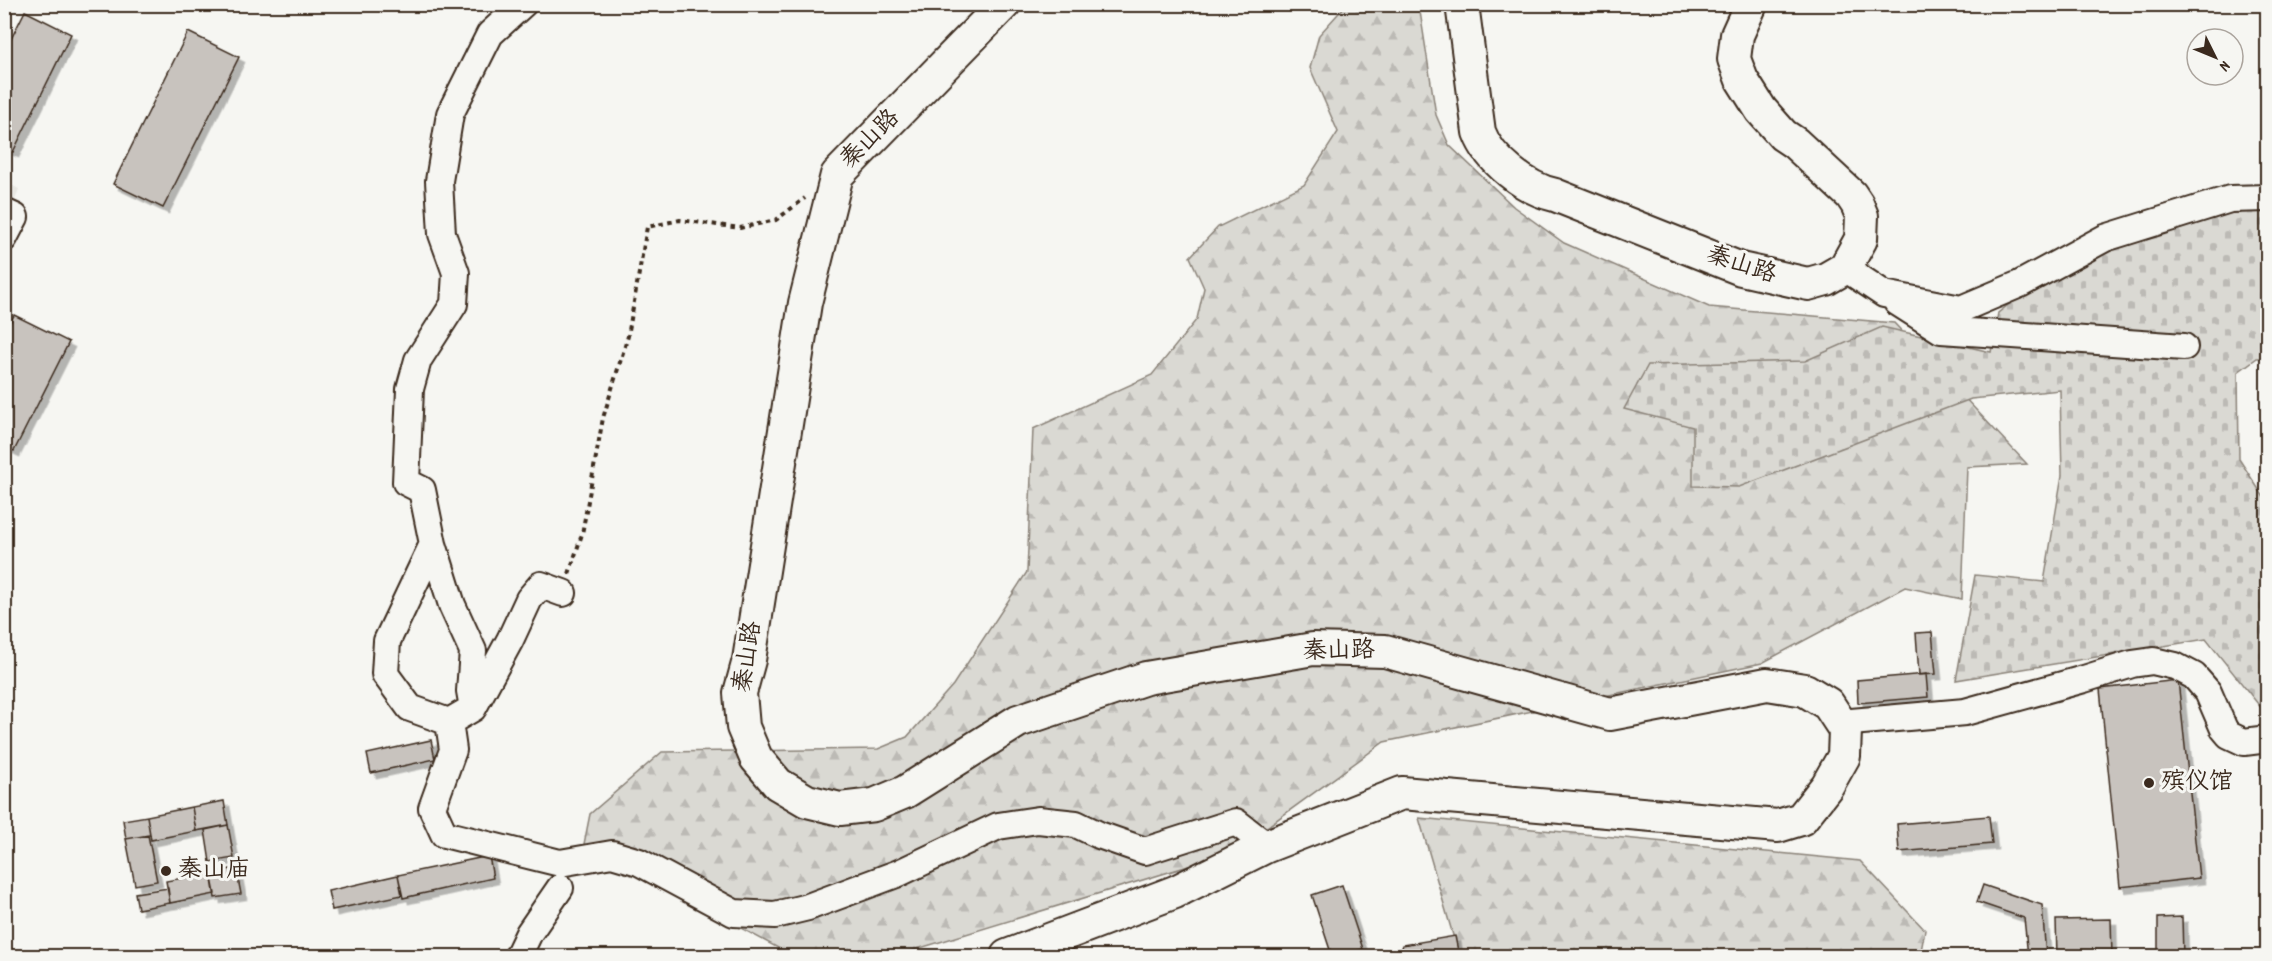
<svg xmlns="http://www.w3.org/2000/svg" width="2272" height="961" font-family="Dekko,'LXGW WenKai TC',sans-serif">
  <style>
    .built { fill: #e8e7e2 }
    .forest { fill: url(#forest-firs); stroke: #8a8278; stroke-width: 1.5 }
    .cemetery { fill: url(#cemetery-stones); stroke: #8a8278; stroke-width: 1.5 }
    .building { fill: #c8c3be; stroke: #3b2a1e; stroke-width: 1.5; filter: url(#shadow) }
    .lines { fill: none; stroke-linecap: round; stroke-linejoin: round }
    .minor-casing { stroke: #3b2a1e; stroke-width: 30 }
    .major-casing { stroke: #3b2a1e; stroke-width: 36 }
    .path { stroke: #3b2a1e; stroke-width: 4; stroke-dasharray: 4.5 4.5; stroke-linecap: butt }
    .minor { stroke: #f6f6f2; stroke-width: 26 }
    .major { stroke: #f6f6f2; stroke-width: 32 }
    .poi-dot { fill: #3b2a1e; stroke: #f6f6f2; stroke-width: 2 }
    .labels { text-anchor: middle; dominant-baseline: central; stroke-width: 6; stroke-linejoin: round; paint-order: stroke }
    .street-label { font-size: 24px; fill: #3b2a1e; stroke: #f6f6f2 }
    .poi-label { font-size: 24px; fill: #3b2a1e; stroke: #f6f6f2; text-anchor: start }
  </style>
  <defs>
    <pattern id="forest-firs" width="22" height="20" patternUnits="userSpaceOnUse" patternTransform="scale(1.5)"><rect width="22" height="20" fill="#dad9d3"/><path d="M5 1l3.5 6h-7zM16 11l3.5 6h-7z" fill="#bcbab5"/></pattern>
    <pattern id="cemetery-stones" width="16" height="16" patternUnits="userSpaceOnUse" patternTransform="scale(1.5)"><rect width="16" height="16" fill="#dad9d3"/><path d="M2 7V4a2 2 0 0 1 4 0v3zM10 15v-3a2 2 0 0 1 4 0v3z" fill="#bcbab5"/></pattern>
    <filter id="shadow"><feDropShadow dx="5.5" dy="5.5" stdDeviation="0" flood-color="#0004"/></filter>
  </defs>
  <rect width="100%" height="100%" fill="#f6f6f2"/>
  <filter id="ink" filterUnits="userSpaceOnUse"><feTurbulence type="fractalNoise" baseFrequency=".0167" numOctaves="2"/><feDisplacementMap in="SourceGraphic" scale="12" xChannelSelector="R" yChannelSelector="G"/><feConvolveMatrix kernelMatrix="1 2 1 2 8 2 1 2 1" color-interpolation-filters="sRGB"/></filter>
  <g filter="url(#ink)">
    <path class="built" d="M5,182L19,189L5,227Z"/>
    <path class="forest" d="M1346,5H1419L1436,115L1449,145L1514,207L1564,243L1709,307L1894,323L2027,464L1967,467L1962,599L1905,587L1762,663L1384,742L1231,853L894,956H793L584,844L590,814L662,752L878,749L907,737L953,685L1027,572L1033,429L1152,375L1197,319L1204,288L1190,257L1218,227L1304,185L1338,132L1310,68L1319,35Z
      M1419,818L1860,861L1925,930L1920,956H1459Z"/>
    <path class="cemetery" d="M2267,202V358H2257L2238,372L2239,459L2267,502V708L2262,709L2206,639L1956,680L1975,575L2044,582L2062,475L2060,390L1971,399L1739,487L1693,486V427L1624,409L1648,365L1805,361L1882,327L1991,352L1998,313L2067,258L2107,238Z"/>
    <path class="building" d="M25,11L71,34L13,152L4,148V53Z
      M188,32L239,57L163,208L113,184Z
      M14,315L69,342L14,451L4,446V335Z
      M1932,632L1936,674L1919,675L1916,633Z
      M1926,674L1928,697L1858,703L1857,680Z
      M2178,680L2199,878L2120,887L2100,689Z
      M431,740L435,759L371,773L367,754Z
      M224,801L228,825L196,831L192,807Z
      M192,807L196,831L151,840L147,816Z
      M147,816L150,835L126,839L123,820Z
      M1989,816L1992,844L1899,852L1897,824Z
      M228,825L234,858L210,862L205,830Z
      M148,835L157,881L135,885L126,839Z
      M489,856L493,878L403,898L398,875Z
      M236,868L241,894L215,898L211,873Z
      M211,873L215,894L170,903L166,881Z
      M398,875L402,895L332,910L328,891Z
      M1342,885L1363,949L1339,956H1332L1312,895Z
      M1983,885L2042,905L2046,956H2028L2024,918L1977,902Z
      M168,888L170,903L138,909L135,893Z
      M2182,917L2183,956H2158V918Z
      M2111,919L2112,956H2057L2056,920Z
      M1455,936L1459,956H1404L1402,945Z"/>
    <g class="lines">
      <g class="minor-casing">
        <path id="minor" d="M4,212L15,217L4,238
          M1845,268L1884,294L1961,309L2020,284L2105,238L2230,199L2268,198
          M1897,302L1941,330L2184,347
          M433,544L387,641L385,674L410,708L449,722L473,708L510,640L529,599L541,585L563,593
          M473,708L470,691L473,651L452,605L433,544L422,490L406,482L410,389L418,360L454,304L456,273L442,234L439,181L450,114L490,34L523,4
          M449,722L453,750L432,808L444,834L560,863L612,854L639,862L734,913L775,915L808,907L899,873L998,826L1038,820L1076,824L1099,835L1145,851L1236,822L1267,846
          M1840,723L1965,712L2084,679L2132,664L2153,661L2175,666L2194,676L2208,692L2224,729L2229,735L2244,742L2268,739
          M518,956L529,933L560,888"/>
      </g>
      <g class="major-casing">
        <path id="major" d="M1004,4L837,175L805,303L749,660L740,693L743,727L756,758L778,784L807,801L840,809L874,805L905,792L1018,721L1146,678L1313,649L1385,651L1610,714L1767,684L1805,690L1828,704L1845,730L1844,756L1827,786L1801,819L1778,826L1402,793L1267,846L1175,892L1007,956
          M1462,4L1479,132C1489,160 1526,189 1555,195L1741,269L1808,284L1826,279L1845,268L1861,239L1862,216L1857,204L1851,195L1795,143L1783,135L1761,110L1742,80L1734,59L1737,35L1751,4"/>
      </g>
      <path class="path" d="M569,574L582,534L603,418L628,336L647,227L680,220L740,228L776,220L805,198"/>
      <use href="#minor" class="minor"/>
      <use href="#major" class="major"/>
    </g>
  </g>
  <g class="poi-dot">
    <circle cx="2149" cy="783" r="6"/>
    <circle cx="166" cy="871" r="6"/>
  </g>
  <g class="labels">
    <g class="street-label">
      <text transform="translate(871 140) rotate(-45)">秦山路</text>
      <text transform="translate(1741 266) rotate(18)">秦山路</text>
      <text transform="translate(1339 652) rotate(-1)">秦山路</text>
      <text transform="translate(749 657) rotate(-81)">秦山路</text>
    </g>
    <g class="poi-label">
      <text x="2161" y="783">殡仪馆</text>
      <text x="178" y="871">秦山庙</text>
    </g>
  </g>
  <rect width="2272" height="961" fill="none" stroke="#f6f6f2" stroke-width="24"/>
  <rect x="12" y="12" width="2248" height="937" fill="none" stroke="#3b2a1e" stroke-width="2" filter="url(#ink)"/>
  <g transform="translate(2215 57) rotate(133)"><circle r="28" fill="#f6f6f2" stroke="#aba49d" stroke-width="1.5"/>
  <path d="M0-4.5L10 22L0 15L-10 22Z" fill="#3b2a1e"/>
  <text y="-9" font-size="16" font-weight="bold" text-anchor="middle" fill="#3b2a1e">N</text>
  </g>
</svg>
